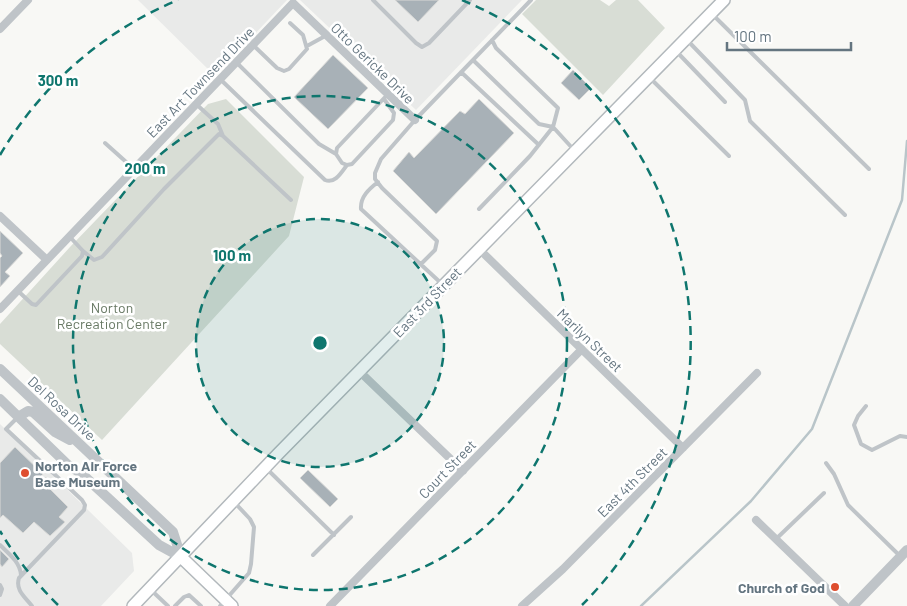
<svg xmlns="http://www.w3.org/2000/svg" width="907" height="606" font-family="Barlow,sans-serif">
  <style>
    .built { fill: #e9eae9 }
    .green { fill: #d8ddd5 }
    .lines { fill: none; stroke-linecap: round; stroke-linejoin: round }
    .stream { stroke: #b9c5c9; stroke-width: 2.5 }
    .building { fill: #a8b1b7; stroke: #dadad8 }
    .secondary-casing { stroke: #b2b8bc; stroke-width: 14 }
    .service { stroke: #bfc4c8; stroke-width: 4 }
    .minor { stroke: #bfc4c8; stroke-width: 8 }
    .tertiary { stroke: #bfc4c8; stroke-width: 10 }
    .secondary { stroke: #fff; stroke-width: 11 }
    .ring { fill: none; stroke: #0f766e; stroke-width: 2.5; stroke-dasharray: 9 6 }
    .poi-dot { fill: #de4e2f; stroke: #fff; stroke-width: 2 }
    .labels { text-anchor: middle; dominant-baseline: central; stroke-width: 5; stroke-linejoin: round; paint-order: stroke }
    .street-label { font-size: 14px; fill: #647580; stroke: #fff }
    .park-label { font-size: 14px; fill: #677863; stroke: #fff }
    .poi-label { font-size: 14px; font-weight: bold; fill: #647580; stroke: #fff; text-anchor: start }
    .centre { fill: #0f766e; stroke: #fff; stroke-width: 2.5 }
    .ring-label { font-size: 15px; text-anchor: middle; font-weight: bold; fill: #0f766e; stroke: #fff; stroke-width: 5; stroke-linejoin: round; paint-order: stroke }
  </style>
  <rect width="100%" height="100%" fill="#f8f8f5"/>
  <path class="built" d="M138,0H287L215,76Z
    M300,0H522L416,110Z
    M0,424L132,553L134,571L101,606H0Z"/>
  <path class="green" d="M536,0H600L609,6L616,0H638L665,28L603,95L522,14Z
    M226,99L304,177L289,236L102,440L0,344V324L70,247L208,104Z"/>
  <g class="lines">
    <path class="stream" d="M641,606L751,501L812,429L902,200L907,141"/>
  </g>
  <path class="building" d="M395,0H439L418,22Z
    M333,55L368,88L328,129L294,97Z
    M573,70L591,88L579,100L561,83Z
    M479,99L514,133L436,214L393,171L409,152L414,158L460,111L465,114Z
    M0,231L23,253L5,272L10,276L0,287V258L2,256L0,253Z
    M15,447L43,474L39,478L43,481L46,477L51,482L48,485L50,489L68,507L59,517L65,522L50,536L34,522L23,533L3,515L0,518V463Z
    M308,470L338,499L330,507L300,478Z
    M0,550L9,559L2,567L0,564Z"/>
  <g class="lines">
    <g class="secondary-casing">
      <path id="secondary" d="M181,557L232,606
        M133,606L278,454L724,0"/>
    </g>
    <path class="service" d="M373,0L416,43L422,47L429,43L470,0
      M713,15L869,169
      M492,40L496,48L558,108L553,127L574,150
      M687,40L745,100L750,121L845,215
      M253,45L277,68L284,71L289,69L307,49L303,35L290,23
      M307,46L327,35
      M676,51L725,102
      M473,60L539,124L553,127L530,156L479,209
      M237,63L319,144L336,154
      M461,72L539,145
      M650,78L729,156
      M220,79L325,180C335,184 341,173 347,165
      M384,99L394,113L393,120L352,164L347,165L342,163L336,154L337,148L388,94
      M196,104L218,124L223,136
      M105,143L134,169
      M378,182C369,189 360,197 361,209L442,284
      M83,251L94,260L102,257L164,189L219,134L223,136L291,200
      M421,264L435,250L437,241L382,188L375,179V173L381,159L415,120L531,0
      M18,291L32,304L36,305L82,256L83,251L69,236
      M866,406L858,416L854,425L861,444L872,450L900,436L907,437
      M17,418L6,429L82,500L85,505L84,510L19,578C15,590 25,597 32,606
      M826,463L834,474L848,505L899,555
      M267,469L334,535
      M776,539L824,493
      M0,545C9,554 20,562 21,575
      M313,555L351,517
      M0,585L2,589L0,595
      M151,590L168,606
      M175,606L184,597L189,595L201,606
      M220,606L249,573L251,564L254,527L250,519L235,503"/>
    <path class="minor" d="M0,29L28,0
      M0,216L47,260
      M479,249L683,448
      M0,309L293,3L415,120
      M359,371L463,471
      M756,520L845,606
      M330,606L582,349
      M522,606L563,569L757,373"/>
    <path class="tertiary" d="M0,369L173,532L181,557
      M0,399L67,464L83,475L159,545L181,557
      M18,417L28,411L33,412L55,432L70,440
      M853,606L907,550"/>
    <use href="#secondary" class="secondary"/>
  </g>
  <circle cx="320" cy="343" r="124" fill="#0f766e" fill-opacity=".12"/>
  <g class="ring">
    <circle cx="320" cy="343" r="124"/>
    <circle cx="320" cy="343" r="247"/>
    <path d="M58 605A371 371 0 0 1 0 531M0 155A371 371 0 0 1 178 0M462 0A371 371 0 0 1 582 605"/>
  </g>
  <g class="poi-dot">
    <circle cx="25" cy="473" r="5"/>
    <circle cx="835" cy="587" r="5"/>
  </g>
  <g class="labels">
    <g class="street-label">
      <text transform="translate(373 63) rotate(44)">Otto Gericke Drive</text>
      <text transform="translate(200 82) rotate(-46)">East Art Townsend Drive</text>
      <text transform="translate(427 302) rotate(-46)">East 3rd Street</text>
      <text transform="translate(590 340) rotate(44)">Marilyn Street</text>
      <text transform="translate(62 408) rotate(43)">Del Rosa Drive</text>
      <text transform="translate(447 469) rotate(-46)">Court Street</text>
      <text transform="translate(632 482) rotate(-45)">East 4th Street</text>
    </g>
    <g class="park-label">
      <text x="112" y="307">Norton<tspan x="112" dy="16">Recreation Center</tspan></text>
    </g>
    <g class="poi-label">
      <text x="35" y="465">Norton Air Force<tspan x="35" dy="16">Base Museum</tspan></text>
      <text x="825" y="587" text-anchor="end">Church of God</text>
    </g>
  </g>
  <circle cx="320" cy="343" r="8" class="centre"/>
  <g class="ring-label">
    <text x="58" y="86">300 m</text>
    <text x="145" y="174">200 m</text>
    <text x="232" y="261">100 m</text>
  </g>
  <path d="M727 42v8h124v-8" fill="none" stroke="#647580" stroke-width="2.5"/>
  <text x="734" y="42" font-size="15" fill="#647580" stroke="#ffffff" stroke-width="4" paint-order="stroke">100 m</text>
</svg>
